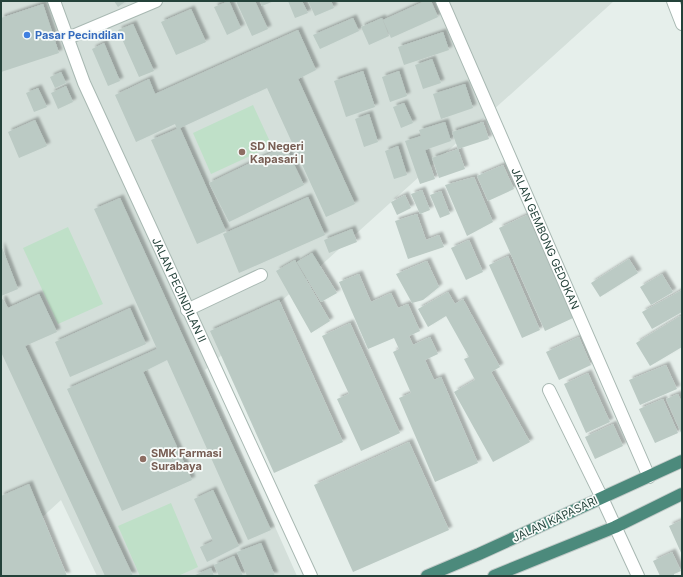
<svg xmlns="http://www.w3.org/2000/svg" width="683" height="577" font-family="Inter,sans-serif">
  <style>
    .built { fill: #d4dfda }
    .green { fill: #bfe0c8 }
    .building { fill: #bbcac4; filter: url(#shadow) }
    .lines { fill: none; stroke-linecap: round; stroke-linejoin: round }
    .minor-casing { stroke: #a8b8b2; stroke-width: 14 }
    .trunk-casing { stroke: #c2cac8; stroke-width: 14 }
    .minor { stroke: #fff; stroke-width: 12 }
    .trunk { stroke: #4c8a7c; stroke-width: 12 }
    .shop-dot { fill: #3f7fe0; stroke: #f7fbf9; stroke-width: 1.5 }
    .education-dot { fill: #8d6e63; stroke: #f7fbf9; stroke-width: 1.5 }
    .labels { text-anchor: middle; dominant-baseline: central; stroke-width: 3.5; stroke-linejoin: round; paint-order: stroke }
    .shop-label { font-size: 11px; font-weight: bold; fill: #366cbe; stroke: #f7fbf9; text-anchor: start }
    .education-label { font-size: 11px; font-weight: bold; fill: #785e54; stroke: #f7fbf9; text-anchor: start }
    .street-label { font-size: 11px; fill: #24423a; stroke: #f7fbf9 }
  </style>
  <defs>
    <filter id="shadow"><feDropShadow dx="3.5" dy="-3.5" stdDeviation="1" flood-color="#0004"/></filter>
  </defs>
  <rect width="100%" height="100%" fill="#e6efeb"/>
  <path class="built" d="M1,1H614L205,370L297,576H97L61,500L1,555Z"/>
  <path class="green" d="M253,105L272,146L211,174L193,133Z
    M68,227L103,304L58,324L23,248Z
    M171,503L198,567L178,576H140L118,526Z"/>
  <path class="building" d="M114,1H126L118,7Z
    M229,1L241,28L227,35L214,7Z
    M236,1H255L268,29L252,36Z
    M260,1H274L262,6Z
    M288,1H302L308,13L295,18Z
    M308,1H331L334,8L315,16Z
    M425,1H431L438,17L391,38L383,20Z
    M43,4L59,53L1,72V18Z
    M191,9L206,42L176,55L161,22Z
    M353,18L359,31L320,49L313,35Z
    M382,18L389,36L369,45L361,27Z
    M133,24L154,71L139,77L118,30Z
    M298,30L316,70L298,79L355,204L326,217L267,88L180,128L226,231L197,244L151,140L177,129L175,124L136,142L115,95L149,79L155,94Z
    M443,32L449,50L404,65L398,47Z
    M104,43L120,81L108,86L92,49Z
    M432,59L441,83L423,89L415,65Z
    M363,71L375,107L346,117L334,81Z
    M399,71L407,96L390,102L382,77Z
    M61,72L66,83L55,88L50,77Z
    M465,84L473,108L441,119L433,94Z
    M66,86L73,102L58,109L51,93Z
    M38,88L47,107L34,112L26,93Z
    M404,103L413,123L401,128L393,107Z
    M369,114L378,142L364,147L355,119Z
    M35,120L47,146L19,158L8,132Z
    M445,122L451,141L425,150L435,179L420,184L405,141L421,136L419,130Z
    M483,122L489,139L458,149L452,132Z
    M285,146L304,185L229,222L209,183Z
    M398,146L407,175L394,179L385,151Z
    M458,149L465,169L439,178L432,158Z
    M503,165L514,189L488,201L477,176Z
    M474,177L493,222L467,236L445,185Z
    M422,190L430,210L420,214L411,194Z
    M441,191L450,214L440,218L430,195Z
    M405,195L411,208L397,215L391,202Z
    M308,197L325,235L239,273L223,234Z
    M120,198L271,530L248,540L167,360L143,372L192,480L122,511L67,389L157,349L94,209Z
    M417,214L426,240L439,235L444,247L408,259L395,221Z
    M527,215L573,318L545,331L499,228Z
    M352,229L357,242L329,253L324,240Z
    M469,240L483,272L466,280L451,248Z
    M1,245L18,289L1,296Z
    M312,253L337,293L321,302L297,262Z
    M508,256L540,330L522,338L489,265Z
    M629,259L638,273L600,297L591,283Z
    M295,260L330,321L311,333L276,271Z
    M427,261L439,287L423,300L412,303L396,274Z
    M359,274L371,302L391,293L398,308L408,304L420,331L409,336L413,345L430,337L438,354L425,360L434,380L441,377L478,463L435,482L399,398L411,393L393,352L399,349L394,338L368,349L339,282Z
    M662,274L673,292L651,305L640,287Z
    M682,290V312L652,329L642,312Z
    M448,292L455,304L463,299L500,367L491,372L530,442L493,462L454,392L475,380L464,359L469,357L446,316L428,327L418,309Z
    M39,294L57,332L25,346L133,576H105L1,352V300L3,299L8,308Z
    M279,300L343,442L274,473L210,331Z
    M130,308L146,344L70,377L55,342Z
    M680,316L682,319V347L650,366L636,343Z
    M350,323L400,433L361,451L337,399L349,394L322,336Z
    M579,337L591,365L559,380L546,352Z
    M666,365L677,389L640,405L629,380Z
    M588,373L610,422L586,433L564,384Z
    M678,394L682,403V435L666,399Z
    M663,399L678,433L655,443L639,409Z
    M613,424L623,446L595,459L585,437Z
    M409,442L449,530L353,572L314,485Z
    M29,484L67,576H1V496Z
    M213,490L239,546L207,562L200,547L213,541L194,499Z
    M682,520V555L669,526Z
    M261,543L275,576H247L237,552Z
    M672,552L681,571L674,574V576H660L653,561Z
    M234,556L243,576H219L214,565Z
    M211,568L214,576H193Z"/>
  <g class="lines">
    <g class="minor-casing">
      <g id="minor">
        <path id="s1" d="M54,1L84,83L311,576"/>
        <path id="s2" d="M442,1L649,477"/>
        <path d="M673,1L682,24"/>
        <path d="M68,38L156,1"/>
        <path d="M187,310L261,275"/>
        <path d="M549,390L602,498L638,576"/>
      </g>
    </g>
    <g class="trunk-casing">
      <path id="trunk" d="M427,576L479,554L682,461
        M494,576L615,527L682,494"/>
    </g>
    <use href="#minor" class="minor"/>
    <use href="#trunk" class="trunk"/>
  </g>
  <circle class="shop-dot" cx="27" cy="35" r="4"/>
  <g class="education-dot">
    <circle cx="242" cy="152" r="4"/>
    <circle cx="143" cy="459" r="4"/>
  </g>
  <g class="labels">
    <g class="shop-label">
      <text x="35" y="35">Pasar Pecindilan</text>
    </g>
    <g class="education-label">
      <text x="250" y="146">SD Negeri<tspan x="250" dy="13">Kapasari I</tspan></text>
      <text x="151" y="453">SMK Farmasi<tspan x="151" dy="13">Surabaya</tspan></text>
    </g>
    <g class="street-label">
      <text stroke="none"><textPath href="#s2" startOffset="259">JALAN GEMBONG GEDOKAN</textPath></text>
      <text stroke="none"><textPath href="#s1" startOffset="315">JALAN PECINDILAN II</textPath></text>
      <text transform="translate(555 519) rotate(-25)">JALAN KAPASARI</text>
    </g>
  </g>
  <rect width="683" height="577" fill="none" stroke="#24423a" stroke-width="4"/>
</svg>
